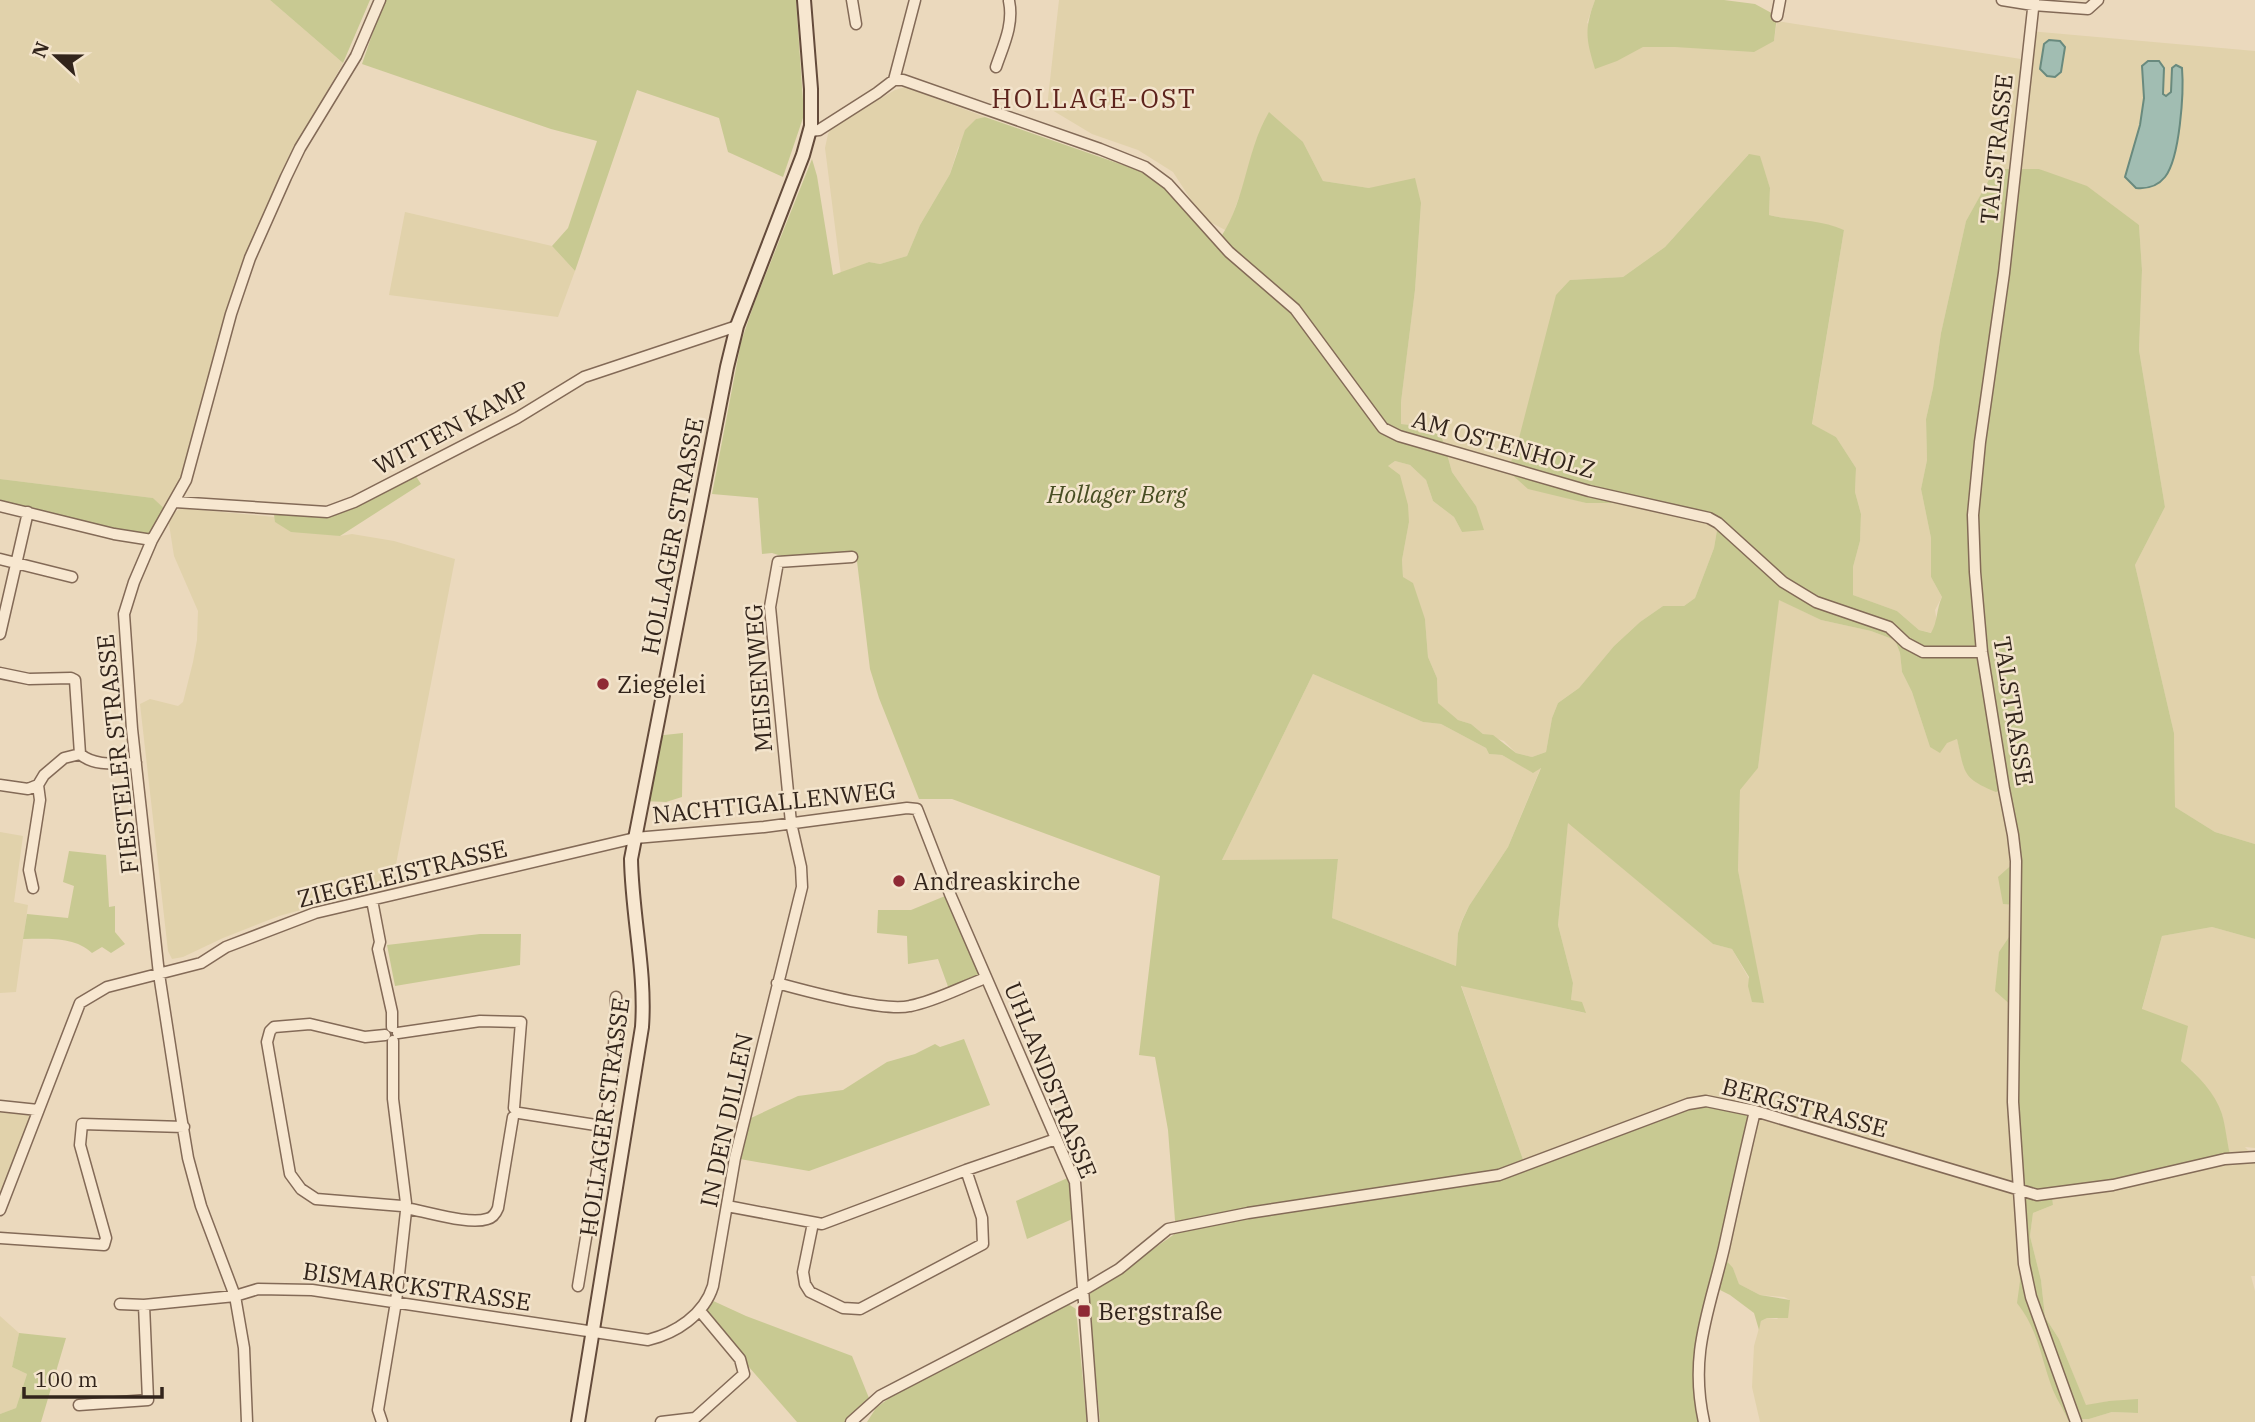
<svg xmlns="http://www.w3.org/2000/svg" width="2255" height="1422" font-family="'IBM Plex Serif',serif">
  <style>
    .farmland { fill: #e1d2ab }
    .green { fill: #c8c992; fill-rule: evenodd }
    .water { fill: #a1bdb2; stroke: #698a7e; stroke-width: 2 }
    .lines { fill: none; stroke-linecap: round; stroke-linejoin: round }
    .minor-casing { stroke: #836a57; stroke-width: 13 }
    .secondary-casing { stroke: #644b3b; stroke-width: 16 }
    .minor { stroke: #f7e7d0; stroke-width: 10 }
    .secondary { stroke: #f7e7d0; stroke-width: 12 }
    .poi-dot { fill: #8f2a35; stroke: #f3e4cc; stroke-width: 2.5 }
    .labels { text-anchor: middle; dominant-baseline: central; stroke-width: 5; stroke-linejoin: round; paint-order: stroke }
    .street-label { font-size: 24px; fill: #32241b; stroke: #f3e4cc }
    .park-label { font-size: 24px; font-style: italic; fill: #484e23; stroke: #f3e4cc }
    .poi-label { font-size: 24px; fill: #32241b; stroke: #f3e4cc; text-anchor: start }
    .neighbourhood-label { font-size: 26px; letter-spacing: 2px; fill: #5d231c; stroke: #f3e4cc }
  </style>
  <rect width="100%" height="100%" fill="#ebd9bd"/>
  <path class="farmland" d="M0,0H270L343,63L278,179L231,314L186,480L167,511L153,498L0,479Z
    M1059,0H1595L1587,23L1642,47L1774,41L1777,21L2021,59L2009,169L1995,170L1966,221L1941,333L1933,388L1926,419L1927,460L1921,489L1931,538V577L1942,597L1935,610L1937,623L1932,633L1919,630L1897,611L1853,595V567L1860,541L1861,514L1855,492L1856,468L1836,437L1812,425L1844,230L1769,215L1770,188L1765,173L1748,155L1665,247L1623,277L1570,280L1565,497L1586,503L1624,499L1718,523L1714,548L1695,598L1684,606H1663L1640,622L1614,646L1579,688L1558,703L1552,718L1546,752L1532,757L1516,753L1504,741L1483,734L1471,724L1458,720L1444,710L1438,703L1437,678L1428,657L1425,619L1403,577L1402,560L1409,522L1388,466L1395,461L1410,465L1426,480L1433,501L1454,517L1462,532L1476,506L1452,472L1444,443L1433,430L1420,433L1411,425L1401,424V402L1415,290L1421,203L1369,188L1323,181L1303,142L1239,197L1227,231L1210,222L1195,206L1173,172L1138,150L1092,134L1047,107Z
    M2030,31L2255,51V844L2215,832L2175,807L2174,733L2135,565L2165,507L2139,350L2142,270L2139,225L2039,169H2015Z
    M905,87L985,117L976,119L958,148L950,174L920,225L907,256L880,264L869,262L841,274L825,148L828,134L830,130L844,120L895,90Z
    M405,212L552,246L575,271L558,317L389,295Z
    M180,508L275,517V522L340,536L352,534L394,541L455,559L392,885L279,916L223,938L183,957L172,959L168,951L140,704L150,699L178,706L183,702L193,662L197,640L198,611L174,556L169,524L172,515Z
    M1778,599L1821,620L1871,631L1895,640L1900,653L1902,672L1912,692L1930,747L1957,739L1964,768L2004,789L2016,905L2013,1007L2024,1264L2076,1420L2089,1419L2112,1412L2137,1413L2109,1401L2086,1406L2059,1339L2045,1317L2041,1280L2030,1236L2033,1213L2053,1205L2052,1195L2230,1158L2222,1114L2209,1091L2195,1073L2181,1061L2142,1010L2162,936L2212,927L2255,939V1148L2245,1147L2255,1157V1276H2251L2255,1291V1422H1760L1752,1387L1754,1346L1761,1321L1767,1318L1777,1319L1788,1308L1790,1300L1784,1297L1760,1295L1739,1284L1733,1268L1525,1165L1461,985L1585,1013L1571,1000L1573,983L1558,925L1568,822L1713,944L1732,949L1763,1003L1738,870L1740,789L1758,768Z
    M1313,674L1423,722L1441,724L1486,748L1489,754L1502,755L1532,772L1541,767L1508,847L1469,906L1462,920L1458,933L1456,966L1332,918L1338,859L1222,860Z
    M0,832L23,836L14,902L28,905L16,992L0,993Z
    M0,1106L38,1110L0,1210Z
    M0,1316L19,1333L12,1367L27,1374L16,1408L0,1414Z"/>
  <path class="green" d="M270,0H370L343,63Z
    M384,0H796L804,115L783,177L728,152L719,118L637,90L575,271L552,246L568,228L597,141L551,129L362,64Z
    M1595,0H1724L1755,4L1777,16L1774,41L1754,52L1675,47H1643L1617,61L1595,69C1586,39 1584,30 1595,0Z
    M1269,112L1303,142L1323,181L1369,188L1415,178L1421,203L1415,290L1401,402V424L1411,425L1420,433L1433,430L1440,435L1444,443L1452,472L1476,506L1484,530L1462,532L1454,517L1433,501L1426,480L1410,465L1395,461L1388,466L1400,475L1408,505L1409,522L1402,560L1403,577L1413,583L1425,619L1428,657L1437,678L1438,703L1458,720L1471,724L1483,734L1493,735L1516,753L1532,757L1546,752L1552,718L1558,703L1579,688L1614,646L1640,622L1663,606H1684L1695,598L1714,548L1718,524L1624,499L1610,503H1586L1528,489L1508,471L1519,438L1556,295L1570,280L1623,277L1665,247L1749,154L1760,156L1770,188L1769,215C1793,221 1821,219 1844,230L1812,424L1836,437L1856,468L1855,492L1861,514L1860,541L1853,567V595L1897,611L1919,630L1931,633C1938,621 1936,610 1942,597L1931,577V538L1921,489L1927,460L1926,419L1933,388L1941,333L1966,221L1995,169H2039L2087,186L2139,225L2142,270L2139,350L2165,507L2135,565L2174,733L2175,807L2215,832L2255,844V939L2212,927L2162,936L2142,1009L2188,1026L2181,1061C2198,1075 2215,1093 2222,1114C2226,1128 2227,1144 2231,1158L2052,1196L2053,1205L2033,1213L2030,1236L2041,1280L2045,1317L2059,1339L2086,1405L2109,1401L2138,1399V1413L2112,1412L2089,1419L2068,1420C2063,1408 2055,1397 2051,1385C2040,1354 2038,1330 2017,1303L2020,1281L2016,1211L2013,1007L1995,991L1999,952L2015,928L2016,905L2003,904L1998,877L2016,861L2003,789L1996,792C1962,778 1965,774 1957,739L1947,743L1940,753L1930,747L1912,692L1902,672L1900,653L1895,640L1871,631L1821,620L1779,600L1758,768L1740,790L1738,870L1764,1003L1752,1002L1748,986L1749,977L1732,949L1713,944L1568,823L1558,925L1573,983L1571,1000L1582,1002L1586,1013L1461,986L1525,1165L1688,1104L1755,1111L1722,1256L1733,1268L1739,1284L1760,1295L1790,1300L1788,1318H1767L1761,1321L1759,1330L1754,1313L1730,1295L1714,1287L1701,1335L1704,1422H1100L1088,1295L1176,1233L1168,1130L1155,1057L1139,1055L1160,876L952,799H919L879,698L870,669L856,553L785,557L772,553L762,554L758,498L712,494L741,342L754,304L812,159L817,176L833,275L869,262L880,264L907,256L920,225L950,174L965,130L976,119L985,117L1143,172L1163,186L1215,245C1246,207 1244,154 1269,112ZM1313,674L1423,722L1441,724L1486,748L1489,754L1502,755L1533,773L1541,768L1508,847L1469,906L1462,921L1458,933L1456,966L1332,918L1338,859L1222,860Z
    M414,473L421,484L340,536L291,532L275,522L273,507L327,512Z
    M0,479L153,498L167,511L152,540L0,506Z
    M683,733L682,797L666,802L642,801L655,736Z
    M69,851L106,855L109,907L115,906V932L125,944L111,953L102,947L92,953C74,936 46,939 23,939L27,914L68,918L74,886L63,882Z
    M950,894L986,978L950,992L938,959L908,964L907,936L877,933L878,910H911Z
    M480,934H521L520,965L395,986L387,945Z
    M964,1039L990,1105L809,1171L740,1159L746,1126L751,1118L798,1096L843,1090L887,1062L915,1054L935,1044L940,1047Z
    M1072,1176L1077,1217L1027,1239L1016,1201Z
    M709,1299L746,1316L852,1356L871,1403L851,1422H797L700,1311Z
    M1068,1304L1076,1309L1087,1422H864H867L876,1408L892,1396Z
    M19,1333L66,1338L41,1422H0V1414L16,1408L27,1374L12,1367Z"/>
  <path class="water" d="M2049,40L2060,41L2065,47L2061,72L2055,77L2047,76L2040,69L2044,44Z
    M2148,61H2159L2164,68L2163,94L2166,96L2171,92L2172,68L2176,65L2182,68C2184,92 2180,158 2165,177C2157,187 2147,189 2136,188L2125,177L2140,125L2144,98L2142,66Z"/>
  <g class="lines">
    <g class="minor-casing">
      <path id="minor" d="M852,0L856,24
        M2002,0L2033,5L2088,9L2098,0
        M2034,0L2004,273L1980,442L1973,515L1975,572L1982,652L2004,789L2013,835L2016,861L2013,1102L2024,1264L2031,1297L2076,1422
        M1777,16L1780,0
        M996,67C1003,46 1014,25 1009,1
        M894,80H903L1100,149L1145,167L1168,184L1229,252L1295,309L1383,428L1399,436L1589,491L1709,518L1718,523L1783,582L1816,602L1889,627L1906,643L1923,652H1982
        M810,131L819,130L877,93L894,80L915,0
        M175,502L327,512L354,502L517,418L584,377L737,326
        M0,506L114,534L152,540
        M0,559L72,577
        M0,634L28,512
        M0,673L29,679L71,678L75,680L80,754C95,767 118,763 136,763
        M0,785L28,789L38,785
        M33,888L29,870L40,800L38,785L44,775L64,758L80,754
        M372,900L380,942L378,949L392,1012V1027
        M777,983C806,991 884,1012 910,1006C936,1001 961,987 986,978
        M398,1033L480,1021L521,1022L514,1108
        M385,1035L365,1037L310,1024L274,1027L270,1031L267,1042L290,1174L301,1189L316,1199L402,1206
        M393,1041V1099L406,1203
        M0,1106L38,1110
        M519,1113L602,1126
        M605,1124L613,1072L616,997
        M727,1206L822,1224L966,1170L1056,1139
        M410,1209C429,1212 469,1225 487,1219C493,1218 496,1213 498,1208L513,1117
        M0,1210L80,1003L107,987L201,963L226,947L315,913L635,838L764,827L907,808L917,809L950,894L1075,1182L1093,1422
        M813,1223L803,1272L805,1284L810,1292L843,1308L860,1309L983,1244L982,1218L966,1170
        M0,1238L104,1245L106,1238L80,1145L82,1124L184,1127
        M578,1286L604,1129
        M120,1304L144,1305L235,1296L258,1289L312,1290L648,1340C676,1333 704,1315 713,1286L735,1158L802,887L801,867L791,823L770,607L778,562L852,557
        M79,1405L148,1400L144,1305
        M247,1422L244,1348L235,1296L201,1206L188,1158L180,1110L159,974L132,729L124,614L134,582L152,540L186,480L231,314L250,258L286,177L300,148L356,56L380,0
        M382,1422L378,1410L396,1302L406,1211
        M661,1422L695,1418L744,1374L740,1359L700,1311
        M851,1422L880,1396L1082,1291L1119,1269L1168,1229L1248,1213L1499,1175L1688,1104L1706,1101L1755,1111L2037,1195L2113,1185L2225,1159L2255,1157
        M1704,1422C1689,1354 1709,1312 1724,1248C1734,1202 1744,1157 1755,1111"/>
    </g>
    <g class="secondary-casing">
      <path id="secondary" d="M578,1422L642,1027C646,971 632,916 631,859L727,367L737,326L803,155L811,126V89L804,0"/>
    </g>
    <use href="#minor" class="minor"/>
    <use href="#secondary" class="secondary"/>
  </g>
  <g class="poi-dot">
    <circle cx="603" cy="684" r="7"/>
    <circle cx="899" cy="881" r="7"/>
    <rect x="1077" y="1304" width="14" height="14" rx="3.5"/>
  </g>
  <g class="labels">
    <g class="street-label">
      <text transform="translate(1996 149) rotate(-84)">TALSTRASSE</text>
      <text transform="translate(451 427) rotate(-28)">WITTEN KAMP</text>
      <text transform="translate(1504 444) rotate(16)">AM OSTENHOLZ</text>
      <text transform="translate(672 536) rotate(-79)">HOLLAGER STRASSE</text>
      <text transform="translate(758 678) rotate(-94)">MEISENWEG</text>
      <text transform="translate(2014 711) rotate(81)">TALSTRASSE</text>
      <text transform="translate(117 754) rotate(-96)">FIESTELER STRASSE</text>
      <text transform="translate(774 802) rotate(-6)">NACHTIGALLENWEG</text>
      <text transform="translate(402 873) rotate(-14)">ZIEGELEISTRASSE</text>
      <text transform="translate(1051 1080) rotate(68)">UHLANDSTRASSE</text>
      <text transform="translate(1805 1107) rotate(15)">BERGSTRASSE</text>
      <text transform="translate(604 1117) rotate(-82)">HOLLAGER STRASSE</text>
      <text transform="translate(726 1120) rotate(-78)">IN DEN DILLEN</text>
      <text transform="translate(417 1286) rotate(8)">BISMARCKSTRASSE</text>
    </g>
    <g class="park-label">
      <text x="1117" y="494">Hollager Berg</text>
    </g>
    <g class="poi-label">
      <text x="617" y="684">Ziegelei</text>
      <text x="913" y="881">Andreaskirche</text>
      <text x="1098" y="1311">Bergstraße</text>
    </g>
    <g class="neighbourhood-label">
      <text x="1094" y="98">HOLLAGE-OST</text>
    </g>
  </g>
  <g transform="translate(56 56) rotate(292)" stroke="#f3e4cc" stroke-width="5" paint-order="stroke">
  <path d="M0-5L12 26L0 18L-12 26Z" fill="#32241b"/>
  <text y="-10" font-size="19" font-weight="bold" text-anchor="middle" fill="#32241b">N</text>
  </g>
  <path d="M24 1387v10h138v-10" fill="none" stroke="#32241b" stroke-width="3.5"/>
  <text x="35" y="1387" font-size="21" fill="#32241b" stroke="#f3e4cc" stroke-width="5" paint-order="stroke">100 m</text>
</svg>
